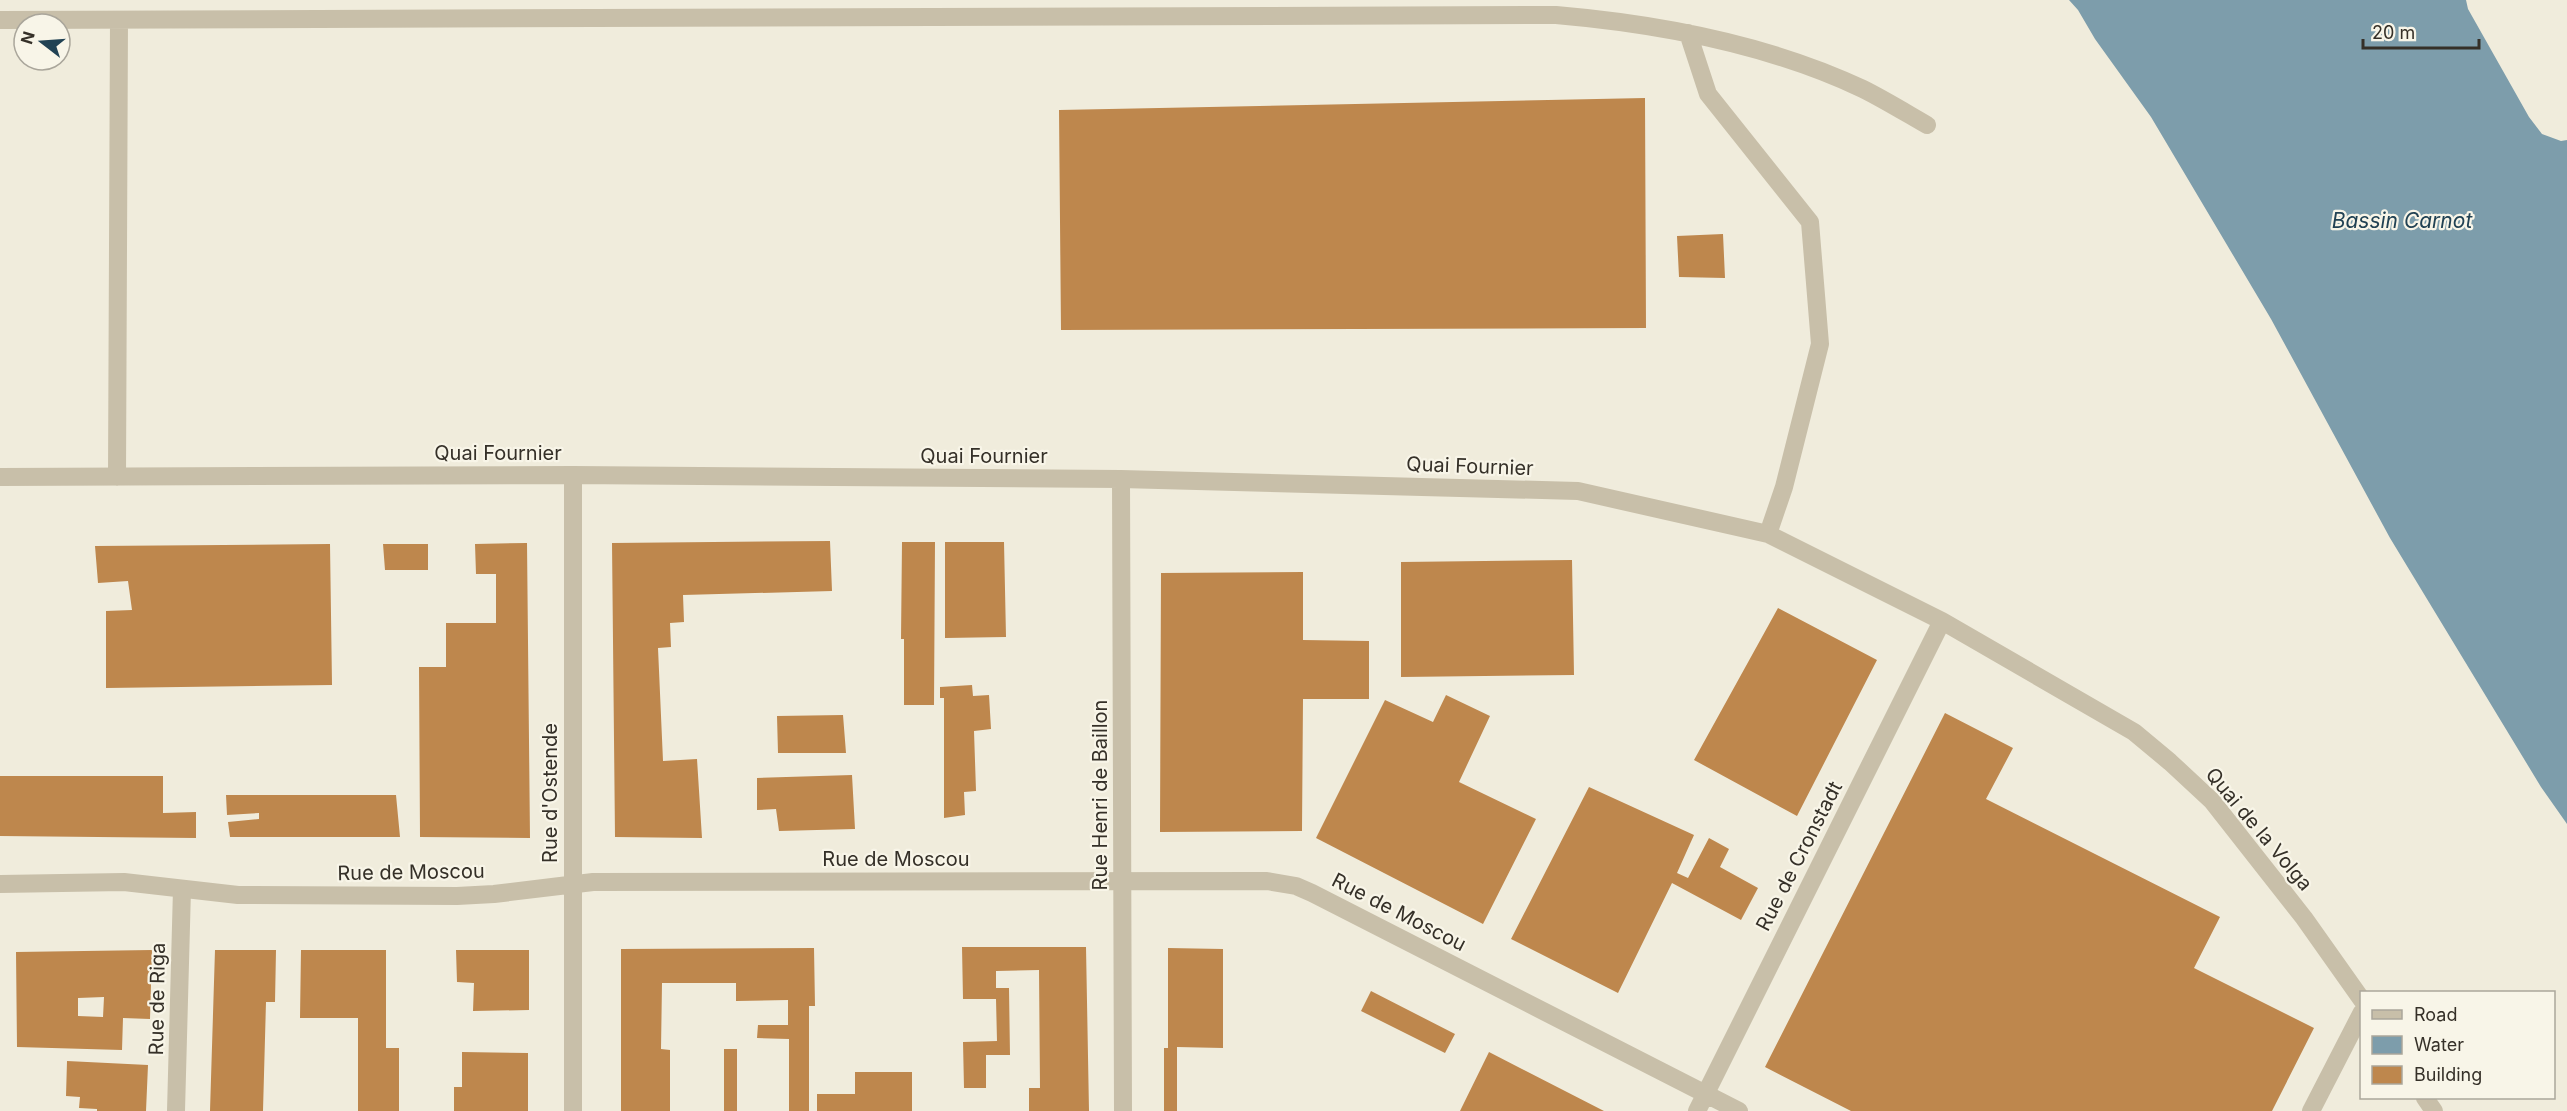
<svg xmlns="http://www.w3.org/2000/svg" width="2567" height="1111" font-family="Inter,sans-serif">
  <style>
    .water { fill: #7d9dab }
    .building { fill: #be874d; fill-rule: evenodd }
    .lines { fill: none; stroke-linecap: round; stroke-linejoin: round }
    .minor { stroke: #c8bfa9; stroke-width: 18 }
    .labels { text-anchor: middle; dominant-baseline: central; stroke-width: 4.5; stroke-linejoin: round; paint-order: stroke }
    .street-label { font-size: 20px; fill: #353028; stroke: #f8f5e8 }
    .water-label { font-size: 21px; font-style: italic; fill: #214254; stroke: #f8f5e8 }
  </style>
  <rect width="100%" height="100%" fill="#f0ecdc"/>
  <path class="water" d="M2069,0H2466L2468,9L2529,117L2542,134L2561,141L2567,140V824L2541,787L2390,538L2271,319L2151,117L2095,39L2078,10Z"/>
  <path class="building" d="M1645,98L1646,328L1061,330L1059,110Z
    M1723,234L1725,278L1679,277L1677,236Z
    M830,541L832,591L683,595L684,622L670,623L671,647L658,648L663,761L697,759L702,838L615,837L612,543Z
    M902,542H935L934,705H904V639H901Z
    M945,542H1004L1006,637L945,638Z
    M527,543L530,838L420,837L419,667H446V623H496V574H476L475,544Z
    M330,544L332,685L106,688V611L132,610L128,581L98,583L95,546Z
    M383,544H428V570H385Z
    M1572,560L1574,675L1401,677V562Z
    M1303,572V640L1369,641V699H1303L1302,831L1160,832L1161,573Z
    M1778,608L1877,660L1797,816L1694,760Z
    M972,685L973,696L989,695L991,729L974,731L976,791L964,792L965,815L944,818V698H940V687Z
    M1446,695L1490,716L1459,782L1536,819L1483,924L1316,838L1385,700L1433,722Z
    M1945,713L2013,748L1986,799L2220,917L2194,968L2314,1028L2272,1111H1851L1765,1067Z
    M843,715L846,753H778L777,716Z
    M852,775L855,829L779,831L776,809L757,810V778Z
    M0,776H163V813L196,812V838L0,836Z
    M1589,787L1694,835L1677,873L1688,878L1709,838L1729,849L1720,867L1758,888L1741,920L1672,883L1618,993L1511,939Z
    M226,795H396L400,837H230L228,822L259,819V813L227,815Z
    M962,947H1086L1089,1111H1029V1088H1040L1039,970L996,971V988H1009L1010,1055H986V1088H964L963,1042L997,1041L996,999H963Z
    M814,948L815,1006H809V1111H789V1039L757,1038L758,1025H788V1000L736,1001V983H662L661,1049L670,1050V1111H621V949Z
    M1168,948L1223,949V1048L1177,1047V1111H1164V1048H1168Z
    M152,950L150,1019L123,1018L122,1050L17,1047L16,952ZM104,997L103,1017L78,1016V998Z
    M215,950H276L275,1002H266L263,1111H210Z
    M301,950H386V1048H399V1111H358V1018H300Z
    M456,950H529V1010L473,1011L474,983L457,982Z
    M1371,991L1455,1034L1445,1053L1361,1011Z
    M724,1049H737V1111H724Z
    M462,1052L528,1053V1111H454V1087H462Z
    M1489,1052L1520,1068L1604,1111H1460Z
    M67,1061L148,1065L146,1111H97V1109L79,1108L80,1097L66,1096Z
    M855,1072H912V1111H817V1094H855Z"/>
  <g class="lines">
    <path class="minor" d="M0,20L1556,15C1660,24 1768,44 1863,89C1885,100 1906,113 1927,125
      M1688,33L1708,94L1810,222L1820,344L1784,487L1768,534
      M0,477L573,475L1121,479L1578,491L1768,534L1942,621L2134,732L2170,762L2212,801L2304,918L2362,1000
      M117,477L119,20
      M1121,479L1123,1111
      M0,884L124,882L238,895L457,896L494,894L593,882L1267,881L1296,886L1312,893L1739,1111
      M2425,1098L2434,1111
      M176,1111L182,889
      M573,1111V475
      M1697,1111L1942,621
      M2311,1111L2362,1012"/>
  </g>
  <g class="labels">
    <g class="street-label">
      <text x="498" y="453">Quai Fournier</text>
      <text x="984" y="456">Quai Fournier</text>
      <text transform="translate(1470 466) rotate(2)">Quai Fournier</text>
      <text transform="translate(550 793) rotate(-90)">Rue d'Ostende</text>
      <text transform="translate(1100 795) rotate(-90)">Rue Henri de Baillon</text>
      <text transform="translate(2259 829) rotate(50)">Quai de la Volga</text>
      <text transform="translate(1799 856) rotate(-63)">Rue de Cronstadt</text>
      <text x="896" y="859">Rue de Moscou</text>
      <text transform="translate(411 872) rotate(-1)">Rue de Moscou</text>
      <text transform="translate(1399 912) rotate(27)">Rue de Moscou</text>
      <text transform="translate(157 999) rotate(-89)">Rue de Riga</text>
    </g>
    <g class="water-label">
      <text x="2402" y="220">Bassin Carnot</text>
    </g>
  </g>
  <rect x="2360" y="991" width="195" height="108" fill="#f8f5e8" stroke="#aaa69b" stroke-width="1.5"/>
  <rect x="2372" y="1010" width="30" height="9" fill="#c8bfa9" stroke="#aaa69b" stroke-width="1.5"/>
  <text x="2414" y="1021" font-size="18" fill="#353028">Road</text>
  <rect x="2372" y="1036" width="30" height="18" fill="#7d9dab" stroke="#aaa69b" stroke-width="1.5"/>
  <text x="2414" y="1051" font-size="18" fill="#353028">Water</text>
  <rect x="2372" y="1066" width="30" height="18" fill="#be874d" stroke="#aaa69b" stroke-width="1.5"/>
  <text x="2414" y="1081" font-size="18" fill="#353028">Building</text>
  <g transform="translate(42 42) rotate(287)"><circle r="28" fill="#f8f5e8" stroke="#aaa69b" stroke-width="1.5"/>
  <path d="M0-4.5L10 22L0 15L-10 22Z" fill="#214254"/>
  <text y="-9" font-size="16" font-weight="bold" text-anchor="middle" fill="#353028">N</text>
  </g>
  <path d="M2363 39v9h116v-9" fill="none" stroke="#353028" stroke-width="3"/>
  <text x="2372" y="39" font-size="18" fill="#353028" stroke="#f8f5e8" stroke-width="4.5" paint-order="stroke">20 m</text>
</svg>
